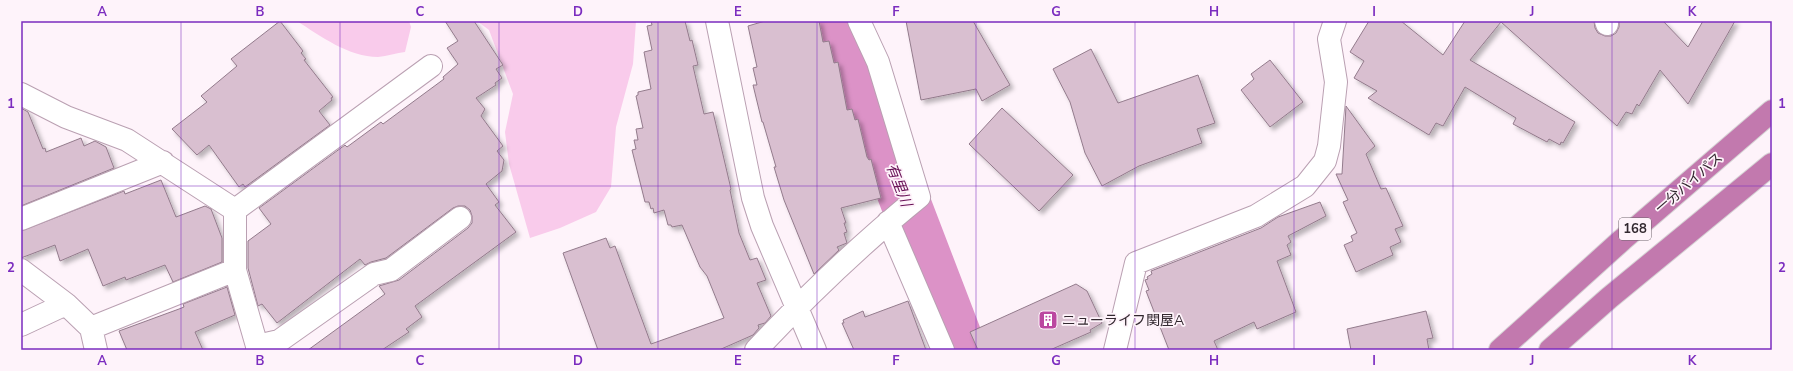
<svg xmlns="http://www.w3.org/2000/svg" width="1793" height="371" font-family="'Nunito Sans','Noto Sans JP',sans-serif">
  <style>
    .green { fill: #f9cbeb }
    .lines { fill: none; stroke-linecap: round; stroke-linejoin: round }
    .river { stroke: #dc92c7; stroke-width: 50 }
    .building { fill: #d9bfd0; stroke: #937b8c; filter: url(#shadow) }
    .street-casing { stroke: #baa0b2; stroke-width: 24 }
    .highway-casing { stroke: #d6d4d5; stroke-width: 24 }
    .street { stroke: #fff; stroke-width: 22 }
    .highway { stroke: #c279ae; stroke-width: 22 }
    .grid { fill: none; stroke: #7b2cbf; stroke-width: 1; stroke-opacity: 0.55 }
    .labels { text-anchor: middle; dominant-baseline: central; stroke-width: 3.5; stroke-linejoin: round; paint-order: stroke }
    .shield { fill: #fef3fa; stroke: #6f656c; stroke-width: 1 }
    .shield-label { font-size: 13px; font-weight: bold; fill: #32282f }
    .street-label { font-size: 14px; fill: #32282f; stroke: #fef3fa }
    .poi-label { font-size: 14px; fill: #32282f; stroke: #fef3fa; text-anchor: start }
    .water-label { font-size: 15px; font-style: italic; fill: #681157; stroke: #fef3fa }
    .neatline { fill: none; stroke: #7b2cbf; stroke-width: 1.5 }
    .grid-label { font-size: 13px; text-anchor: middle; font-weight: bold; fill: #7b2cbf }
  </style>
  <defs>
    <filter id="shadow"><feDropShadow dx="3.5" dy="3.5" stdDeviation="2" flood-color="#0004"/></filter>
  </defs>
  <rect width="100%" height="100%" fill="#fef3fa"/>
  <path class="green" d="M297,21H409L411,27L405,52C397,53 387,56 378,57C349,57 320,36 297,21Z
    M477,21H636L633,64L616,127L611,187L596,212L560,228L530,238L509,164L505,132L513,94L489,30Z"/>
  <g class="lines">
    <path class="river" d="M833,21L844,42L962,350"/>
  </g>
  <path class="building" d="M280,21L303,51L301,53L306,59L304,60L333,97L331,98L332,100L319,111L330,125L245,187L243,184L239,187L209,145L197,155L172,129L207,102L201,96L237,66L231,59Z
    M445,21H474L503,65L496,69L502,78L495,83L496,85L476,98L485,109L481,116L503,146L497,151L504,160L502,171L486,184L499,202L495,205L516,232L415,306L422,317L406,329L409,332L382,350H308L385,294L379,286L399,280L468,228L472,223V216L470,210L465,206H458L453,208L386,258L371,262L365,265L360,259L277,323L262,304L258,306L248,268V241L271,224L259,208L345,145L347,147L381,122L383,124L444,79L443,77L458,64L447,48L458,41Z
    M651,21H685L690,41L692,40L698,65L693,66L704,114L713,112L731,189L730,190L739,233L750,260L757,258L766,280L757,283L771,316L765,323L758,325L759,328L753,335L719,350H598L563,253L606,238L610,248L615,246L651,344L724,318L707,276L700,267L682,225L672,227L671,225H668L664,210L654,213L653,208L651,209L649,202H645L632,150L636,149L634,140H638L636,129L643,128L636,96L638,95V92L651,89L644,52L652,50L647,26L652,25Z
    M765,21H819L823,42L829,41L834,63L838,62L847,110L852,109L855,120L858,119L867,157L869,160L871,159L881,198L841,208L846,223H844L847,232L844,233L847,243L837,247L839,250L814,274L784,200L774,167H776L763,122H762L753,85H757L753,68L757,67L748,26Z
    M906,21H973L1010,85L982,101L976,89L921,100Z
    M1369,21H1401L1443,55L1465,21H1594L1595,28L1598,33L1605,36H1611L1616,33L1619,27V21H1663L1688,47L1703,21H1735L1688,104L1660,70L1639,106L1637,104L1632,114L1626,112L1617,126L1501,22L1470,60L1575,122L1563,143L1561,142L1560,145L1549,139L1547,142L1513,124L1516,118L1465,87L1443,126L1436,123L1429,135L1368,98L1377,91L1354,78L1364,61L1350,52Z
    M1091,49L1118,103L1198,75L1215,123L1197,129L1202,143L1139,166L1102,186L1085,153L1070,102L1053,69Z
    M1270,60L1303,102L1270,127L1241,90L1254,79L1251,74Z
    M1346,106L1375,146L1366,154L1381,189L1386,188L1403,226L1395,229L1401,242L1390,247L1393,255L1356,272L1344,245L1353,241L1351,236L1357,233L1343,202L1348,200L1336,174H1342Z
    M21,108L28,112L43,149L45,148L46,152L81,138L84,146L95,141L106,147L114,168L21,206Z
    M1002,108L1073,175L1039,211L969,144Z
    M161,180L176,217L205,206L211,209L222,238V262L173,282L165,265L126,280L125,277L103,286L88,249L60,261L55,245L21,258V231L124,191L125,194Z
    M1320,202L1326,216L1288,236L1291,242L1287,245L1291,255L1277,261L1296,312L1257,329L1254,322L1214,341L1218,350H1169L1146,291L1149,290L1145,280L1148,279L1147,277L1152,274L1151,271L1261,228L1278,217Z
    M1076,284L1087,291L1102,323L1090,330L1091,332L1050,350H978L970,332Z
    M227,287L235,315L195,332L203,350H127L119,331L179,309L184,307L183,304Z
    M908,301L926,350H854L842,323H844L843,320L863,311L865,317Z
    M1426,311L1433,338L1427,339L1429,350H1351L1347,329Z"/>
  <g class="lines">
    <g class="street-casing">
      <path id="street" d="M717,21L753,198L762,226L815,350
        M1606,21L1607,24
        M21,94L66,117L127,140L235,210V270L257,346V350
        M235,210L431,66
        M21,219L163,162
        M888,222L943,350
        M21,270L66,304L91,328L96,350
        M21,325L66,304
        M91,328L235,270
        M257,346L279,341L374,274L391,270L460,218
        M756,350C807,296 861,244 919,197L878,62L859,21
        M1115,350L1136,263L1256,216L1305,186L1325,161L1329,146L1336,82L1329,39L1335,21"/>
    </g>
    <g class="highway-casing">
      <path id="highway" d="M1500,350L1622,240L1772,111
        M1550,350L1609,298L1772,164"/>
    </g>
    <use href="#street" class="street"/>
    <use href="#highway" class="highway"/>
  </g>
  <path class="grid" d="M181,21V350M340,21V350M499,21V350M658,21V350M817,21V350M976,21V350M1135,21V350M1294,21V350M1453,21V350M1612,21V350M21,186H1772"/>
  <defs>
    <g id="building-square" transform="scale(1)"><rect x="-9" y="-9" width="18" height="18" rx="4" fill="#bb47a0" stroke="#fef3fa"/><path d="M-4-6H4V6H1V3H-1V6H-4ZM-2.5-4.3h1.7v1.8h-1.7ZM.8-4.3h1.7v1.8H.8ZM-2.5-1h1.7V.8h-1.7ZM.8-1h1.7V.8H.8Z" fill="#fff"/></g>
  </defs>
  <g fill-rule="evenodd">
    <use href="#building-square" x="1048" y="320"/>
  </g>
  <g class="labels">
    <rect class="shield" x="1619" y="218" width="32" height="22" rx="3"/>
    <g class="shield-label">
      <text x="1635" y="229">168</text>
    </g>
    <g class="street-label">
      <text transform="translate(1689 183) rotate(-41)">一分バイパス</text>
    </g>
    <g class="poi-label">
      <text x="1062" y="320">ニューライフ関屋A</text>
    </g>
    <g class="water-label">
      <text transform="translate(899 185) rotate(69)">有里川</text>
    </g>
  </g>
  <rect width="1793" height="371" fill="none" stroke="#fef3fa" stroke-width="44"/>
  <rect x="22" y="22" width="1749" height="327" class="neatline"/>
  <g class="grid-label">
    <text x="102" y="16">A</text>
    <text x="260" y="16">B</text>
    <text x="420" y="16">C</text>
    <text x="578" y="16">D</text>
    <text x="738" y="16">E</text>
    <text x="896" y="16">F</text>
    <text x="1056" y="16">G</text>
    <text x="1214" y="16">H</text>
    <text x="1374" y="16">I</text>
    <text x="1532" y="16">J</text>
    <text x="1692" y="16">K</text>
    <text x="11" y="108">1</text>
    <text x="1782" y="108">1</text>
    <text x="11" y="272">2</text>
    <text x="1782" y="272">2</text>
    <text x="102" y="365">A</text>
    <text x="260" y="365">B</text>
    <text x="420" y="365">C</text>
    <text x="578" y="365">D</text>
    <text x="738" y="365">E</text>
    <text x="896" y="365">F</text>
    <text x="1056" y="365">G</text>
    <text x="1214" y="365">H</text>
    <text x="1374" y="365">I</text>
    <text x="1532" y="365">J</text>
    <text x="1692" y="365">K</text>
  </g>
</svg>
